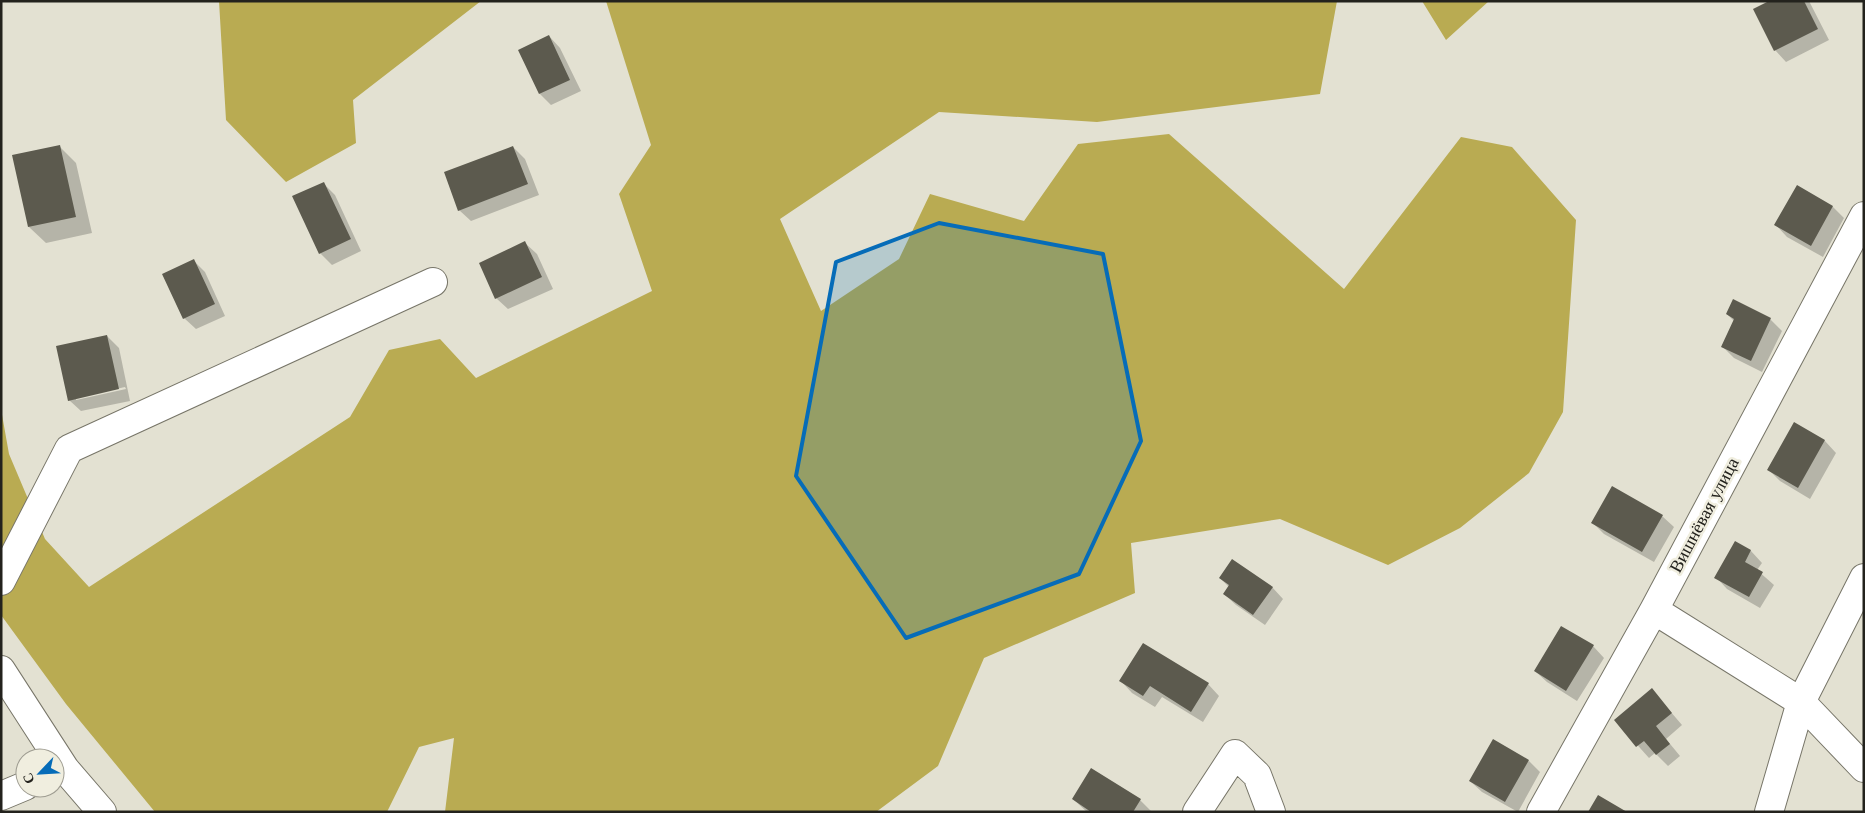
<svg xmlns="http://www.w3.org/2000/svg" width="1865" height="813" font-family="'Libre Baskerville',serif">
  <style>
    .forest { fill: #b9ab52 }
    .shadow { fill: #0003; fill-rule: evenodd }
    .building { fill: #5c5a4e }
    .lines { fill: none; stroke-linecap: round; stroke-linejoin: round }
    .minor-casing { stroke: #777568; stroke-width: 30 }
    .minor { stroke: #fff; stroke-width: 28 }
    .marked { fill: #066cb8; fill-opacity: 0.2; stroke: #066cb8; stroke-width: 4; stroke-linejoin: round }
    .labels { text-anchor: middle; dominant-baseline: central; stroke-width: 5; stroke-linejoin: round; paint-order: stroke }
    .street-label { font-size: 18px; fill: #23221d; stroke: #f0eedf }
  </style>
  <rect width="100%" height="100%" fill="#e3e1d2"/>
  <path class="forest" d="M219,1H481L353,100L356,143L286,182L226,120Z
    M606,1H1337L1320,94L1097,122L939,112L780,219L821,311L899,259L930,194L1024,221L1078,144L1169,134L1344,289L1461,137L1512,147L1576,220L1563,412L1529,473L1460,528L1388,565L1280,519L1131,543L1135,593L984,658L938,766L876,812H445L454,738L419,747L387,812H155L66,704L1,615V409L9,454L45,539L89,587L350,417L389,350L440,339L476,378L652,291L619,194L651,145Z
    M1422,1H1489L1446,40Z"/>
  <path class="shadow" d="M1772,1H1809L1829,40L1786,62L1775,50Z
    M549,36L560,48L581,91L551,105L540,94Z
    M59,146L76,163L92,233L46,243L29,227Z
    M513,147L525,159L539,195L471,221L459,210Z
    M323,183L335,195L361,251L332,265L320,253Z
    M1797,187L1833,207L1844,218L1823,257L1787,237L1776,225Z
    M525,243L537,254L553,289L508,309L496,298Z
    M194,261L205,272L225,316L196,329L184,318Z
    M1727,314L1770,319L1782,331L1762,372L1734,358L1722,346L1734,321Z
    M107,336L119,348L130,401L81,411L69,400ZM125,387L126,389L76,400V398Z
    M1794,424L1825,441L1836,453L1810,499L1780,481L1768,469Z
    M1662,516L1674,527L1654,562L1604,534L1593,523Z
    M1736,543L1751,551L1762,563L1757,570L1774,585L1760,608L1727,589L1716,577Z
    M1220,578L1272,587L1283,599L1265,625L1236,605L1224,594L1229,587Z
    M1593,646L1604,658L1577,701L1547,682L1535,671Z
    M1121,681L1208,684L1219,696L1203,722L1162,697L1155,707L1132,693Z
    M1652,690L1682,725L1666,739L1680,756L1668,766L1655,753L1649,758L1615,720Z
    M1529,761L1540,772L1518,812L1482,792L1470,781Z
    M1073,799L1140,800L1152,812H1087Z"/>
  <path class="building" d="M1769,1H1804L1818,29L1774,51L1753,9Z
    M549,35L570,80L539,94L518,50Z
    M60,145L76,217L28,227L12,155Z
    M513,146L528,184L458,211L444,172Z
    M324,182L351,239L319,254L292,196Z
    M1797,185L1833,206L1811,246L1774,225Z
    M525,241L542,277L495,299L479,263Z
    M194,259L215,304L183,319L162,274Z
    M1733,299L1771,318L1751,361L1721,347L1734,319L1726,314Z
    M107,335L119,389L68,401L56,346Z
    M1794,422L1825,440L1798,488L1767,470Z
    M1612,486L1663,515L1642,552L1591,523Z
    M1735,541L1751,550L1745,562L1763,572L1749,597L1714,578Z
    M1232,559L1273,587L1253,615L1223,594L1229,585L1219,578Z
    M1561,626L1594,645L1566,691L1534,671Z
    M1143,643L1209,683L1191,712L1150,686L1143,696L1119,681Z
    M1652,688L1672,713L1656,726L1670,744L1656,755L1644,741L1636,747L1614,720Z
    M1493,739L1529,760L1505,802L1469,781Z
    M1091,768L1141,799L1133,812H1091L1072,799Z
    M1598,795L1627,812H1588Z"/>
  <g class="lines">
    <g class="minor-casing">
      <path id="minor" d="M1,581L69,449L433,282
        M1654,610L1801,702L1864,768
        M1,670L65,769L102,812
        M1,796L25,786
        M1197,812L1235,754L1257,775L1271,812
        M1541,812L1654,610L1864,216
        M1769,812L1801,702L1864,578"/>
    </g>
    <use href="#minor" class="minor"/>
  </g>
  <path class="marked" d="M939,223L1103,254L1141,441L1079,574L906,638L796,476L836,262Z"/>
  <g class="labels">
    <g class="street-label">
      <text transform="translate(1704 515) rotate(-62)">Вишнёвая улица</text>
    </g>
  </g>
  <rect width="1865" height="813" fill="none" stroke="#23221d" stroke-width="5"/>
  <g transform="translate(40 773) rotate(245)"><circle r="24" fill="#f0eedf" stroke="#9e9c91"/>
  <path d="M0-4L9 19L0 12L-9 19Z" fill="#066cb8"/>
  <text y="-8" font-size="14" font-weight="bold" text-anchor="middle" fill="#23221d">С</text>
  </g>
</svg>
